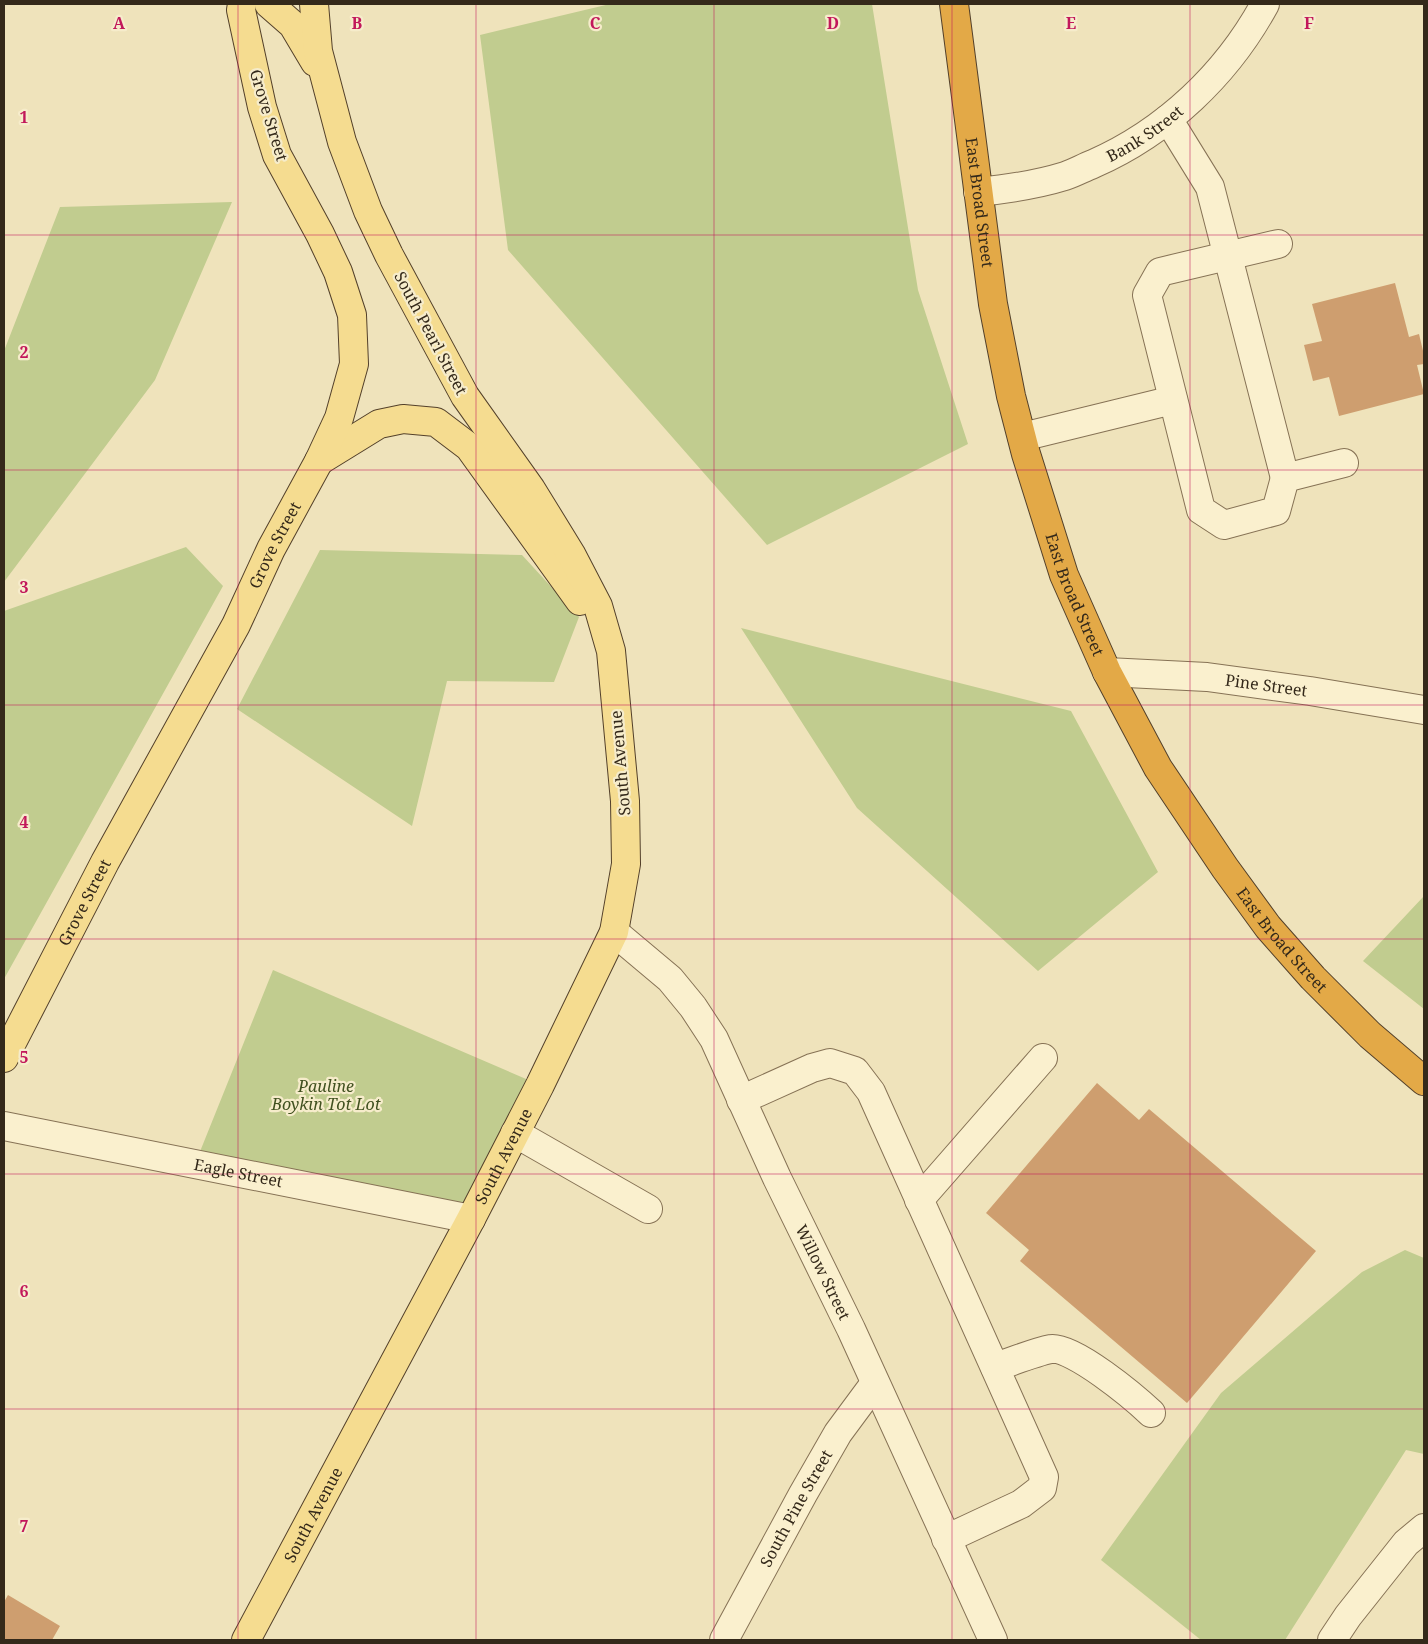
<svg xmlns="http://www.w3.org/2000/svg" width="1428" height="1644" font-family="'Noto Serif',serif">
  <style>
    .green { fill: #c1cc8f }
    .building { fill: #ce9e6f }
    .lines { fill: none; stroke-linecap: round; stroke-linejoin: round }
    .minor-casing { stroke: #867255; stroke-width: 30 }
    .major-casing { stroke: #53402a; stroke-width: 30 }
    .highway-casing { stroke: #53402a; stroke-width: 30 }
    .minor { stroke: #faf0ce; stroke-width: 28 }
    .major { stroke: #f5dc90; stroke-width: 28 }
    .highway { stroke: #e3a947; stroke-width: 28 }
    .grid { fill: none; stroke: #c2185b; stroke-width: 1; stroke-opacity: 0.55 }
    .labels { text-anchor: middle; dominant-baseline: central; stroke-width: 4.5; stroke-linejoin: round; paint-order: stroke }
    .street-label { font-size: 16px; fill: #34291a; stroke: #f6eccb }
    .park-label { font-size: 16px; font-style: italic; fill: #415120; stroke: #f6eccb }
    .grid-label { font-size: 16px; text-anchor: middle; font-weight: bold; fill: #c2185b; stroke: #f6eccb; stroke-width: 4.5; stroke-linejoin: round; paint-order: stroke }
  </style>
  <rect width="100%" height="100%" fill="#efe3bb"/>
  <path class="green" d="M610,4H872L918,290L968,444L767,545L508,250L480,35Z
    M232,202L155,380L4,582V351L60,207Z
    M186,547L223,586L4,979V611Z
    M320,550L522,555L579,617L554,682L447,681L412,826L237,709Z
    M741,628L1071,711L1158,872L1038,971L857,808Z
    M1424,896V1009L1363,961Z
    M273,970L540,1085L471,1219L195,1164Z
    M1405,1250L1424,1258V1454L1406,1450L1285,1640H1201L1101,1560L1221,1393L1362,1272Z"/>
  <path class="building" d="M1395,283L1409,337L1419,334L1424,355V364L1417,365L1424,394L1339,416L1329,377L1313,381L1304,345L1322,341L1312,304Z
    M1097,1083L1139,1120L1149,1109L1316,1251L1187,1403L1020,1261L1029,1250L986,1213Z
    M8,1595L60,1626L52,1640H4V1602Z"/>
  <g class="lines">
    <g class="minor-casing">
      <g id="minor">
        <path d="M1168,119L1210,187L1285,478"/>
        <path id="s1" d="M978,192C1008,189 1036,185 1065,176C1074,173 1083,168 1093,164C1166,132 1227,74 1265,4"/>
        <path d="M1278,244L1160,272L1147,295L1201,510L1224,525L1276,511L1285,478L1344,463"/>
        <path d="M1022,437L1173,400"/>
        <path id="s2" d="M1107,672L1207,677L1310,691L1424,710"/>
        <path id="s3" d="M614,932L670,979L693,1007L714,1039L777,1178L851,1329L993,1640"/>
        <path d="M741,1100L812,1068L830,1063L855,1071L871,1092L1044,1477L1042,1488L1021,1504L946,1539"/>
        <path id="s4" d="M4,1126L471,1219"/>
        <path d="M515,1133L648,1209"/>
        <path d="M919,1200L1043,1058"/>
        <path d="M995,1367C1011,1362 1035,1352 1051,1349C1073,1346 1134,1397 1151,1413"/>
        <path id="s5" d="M724,1640L803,1494L838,1433L875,1383"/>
        <path d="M1332,1640L1348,1616L1406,1543L1424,1528"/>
      </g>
    </g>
    <g class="major-casing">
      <g id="major">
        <path d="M269,4L293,25L315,62"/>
        <path d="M319,461L379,424L403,419L436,422L469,447L580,601"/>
        <path id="s6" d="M4,1058L105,862L236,625L271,549L319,461L339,418L354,364L352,315L338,272L320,234L277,155L262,107L241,10L242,4"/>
        <path id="s7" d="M246,1640L471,1219L540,1085L614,932L626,864L625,801L611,651L598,606L571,554L531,489L465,396L389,255L368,211L342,142L318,51L314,4"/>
      </g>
    </g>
    <g class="highway-casing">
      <g id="highway">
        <path id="s8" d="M954,4L993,304L1011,396L1026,454L1064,575L1107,672L1158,768L1225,868L1268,927L1313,978L1370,1035L1424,1081"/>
      </g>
    </g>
    <use href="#minor" class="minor"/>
    <use href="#major" class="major"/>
    <use href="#highway" class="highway"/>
  </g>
  <path class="grid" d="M238,4V1640M476,4V1640M714,4V1640M952,4V1640M1190,4V1640M4,235H1424M4,470H1424M4,705H1424M4,939H1424M4,1174H1424M4,1409H1424"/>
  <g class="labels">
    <g class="street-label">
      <text transform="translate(269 115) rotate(73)">Grove Street</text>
      <text stroke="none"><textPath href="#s1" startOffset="179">Bank Street</textPath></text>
      <text stroke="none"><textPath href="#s8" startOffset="200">East Broad Street</textPath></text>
      <text transform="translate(431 333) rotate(62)">South Pearl Street</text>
      <text stroke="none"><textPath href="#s6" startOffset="580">Grove Street</textPath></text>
      <text stroke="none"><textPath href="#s8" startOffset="605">East Broad Street</textPath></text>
      <text stroke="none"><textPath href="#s2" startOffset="160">Pine Street</textPath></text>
      <text transform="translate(620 763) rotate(-95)">South Avenue</text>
      <text stroke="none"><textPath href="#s6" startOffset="175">Grove Street</textPath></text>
      <text stroke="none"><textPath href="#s8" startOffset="1010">East Broad Street</textPath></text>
      <text stroke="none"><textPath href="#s7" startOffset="548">South Avenue</textPath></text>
      <text stroke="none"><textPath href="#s4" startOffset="239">Eagle Street</textPath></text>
      <text stroke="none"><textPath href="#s3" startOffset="405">Willow Street</textPath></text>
      <text stroke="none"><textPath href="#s5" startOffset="150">South Pine Street</textPath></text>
      <text stroke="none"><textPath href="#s7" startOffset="142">South Avenue</textPath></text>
    </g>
    <g class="park-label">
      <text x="326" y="1086">Pauline<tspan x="326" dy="18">Boykin Tot Lot</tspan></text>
    </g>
  </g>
  <g class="grid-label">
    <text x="119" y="29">A</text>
    <text x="357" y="29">B</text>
    <text x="595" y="29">C</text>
    <text x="833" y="29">D</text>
    <text x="1071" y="29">E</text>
    <text x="1309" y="29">F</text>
    <text x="24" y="123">1</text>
    <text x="24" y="358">2</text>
    <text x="24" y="593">3</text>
    <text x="24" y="828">4</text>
    <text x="24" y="1063">5</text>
    <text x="24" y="1297">6</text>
    <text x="24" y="1532">7</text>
  </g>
  <rect width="1428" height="1644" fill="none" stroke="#34291a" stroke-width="10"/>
</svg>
